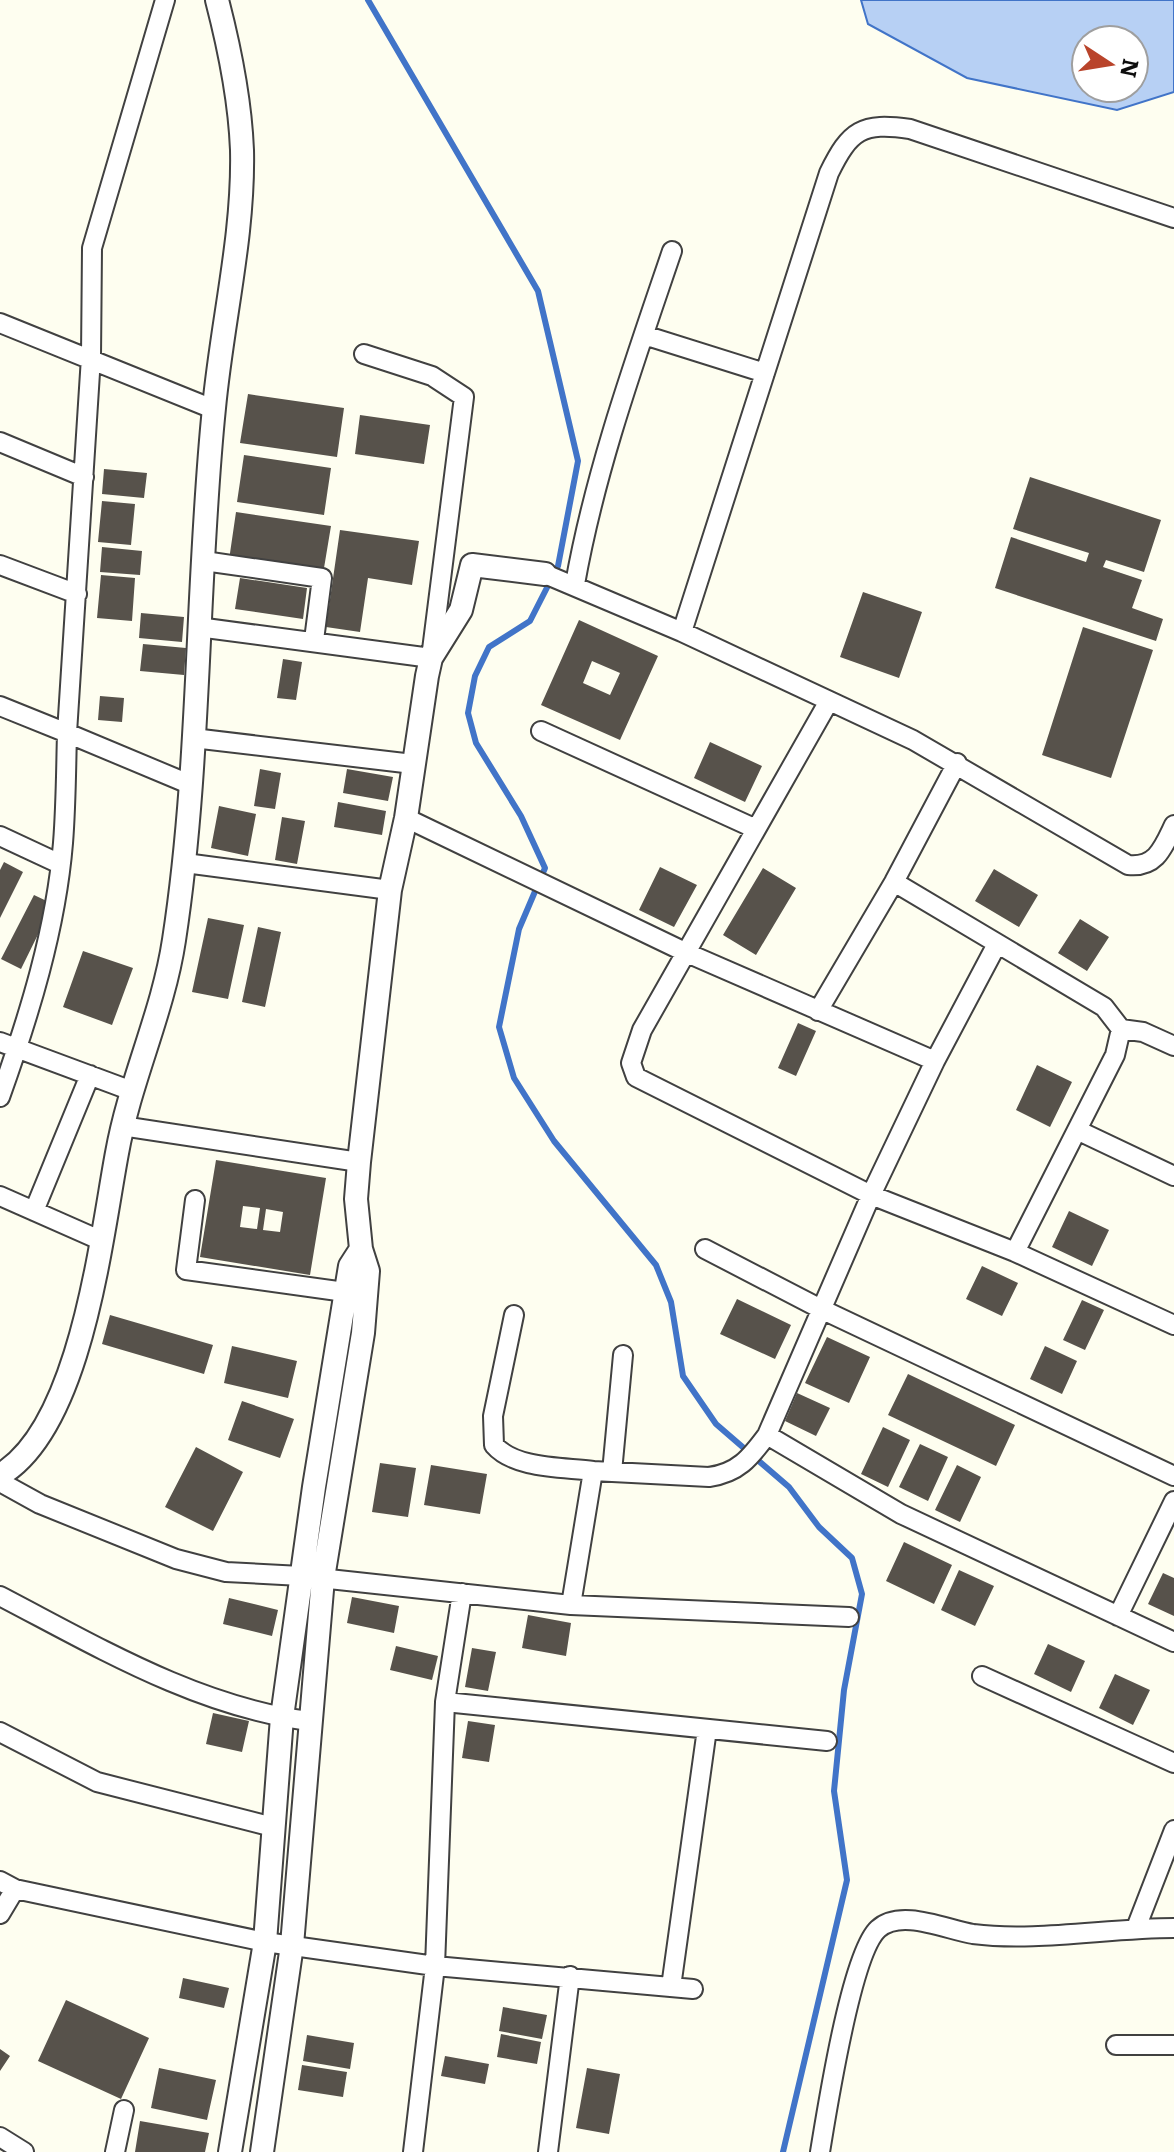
<svg xmlns="http://www.w3.org/2000/svg" width="1174" height="2152" font-family="Literata,serif">
  <style>
    .water { fill: #b7d0f4; stroke: #4174c8; stroke-width: 2; fill-rule: evenodd }
    .lines { fill: none; stroke-linecap: round; stroke-linejoin: round }
    .stream { stroke: #4174c8; stroke-width: 6 }
    .building { fill: #57524b; fill-rule: evenodd }
    .minor-casing { stroke: #414141; stroke-width: 22 }
    .tertiary-casing { stroke: #414141; stroke-width: 26 }
    .minor { stroke: #fff; stroke-width: 18 }
    .tertiary { stroke: #fff; stroke-width: 22 }
  </style>
  <rect width="100%" height="100%" fill="#fefef0"/>
  <path class="water" d="M861,0H1174V92L1117,110L967,78L868,24ZM1086,40H1134V88H1086Z"/>
  <g class="lines">
    <path class="stream" d="M368,0L538,291L578,461L558,566L530,621L489,647L475,676L468,713L476,743L521,816L545,868L519,929L499,1027L514,1078L554,1141L656,1265L671,1302L683,1376L716,1424L789,1487L819,1527L852,1558L862,1594L844,1690L834,1791L847,1880L783,2152"/>
  </g>
  <path class="building" d="M248,394L344,408L337,457L240,443Z
    M360,415L430,425L424,464L355,454Z
    M244,455L331,468L324,515L237,502Z
    M104,469L147,473L144,498L102,494Z
    M1030,477L1161,520L1144,572L1106,560L1103,567L1142,580L1132,608L1163,619L1156,641L995,588L1011,537L1086,562L1089,553L1013,529Z
    M102,501L135,504L131,545L98,542Z
    M236,512L331,526L323,574L229,560Z
    M340,530L419,541L412,585L368,578L360,632L326,627Z
    M102,547L142,551L140,575L100,572Z
    M101,575L135,578L132,621L97,618Z
    M240,578L307,588L303,619L235,609Z
    M863,592L922,612L899,678L840,657Z
    M141,613L184,617L182,642L139,638Z
    M579,620L658,656L620,740L541,705ZM592,661L620,673L610,695L583,683Z
    M1083,627L1153,650L1111,778L1042,755Z
    M143,644L186,648L184,675L140,671Z
    M283,659L302,662L296,700L277,698Z
    M100,696L124,698L122,722L98,720Z
    M710,742L762,766L745,802L694,778Z
    M260,769L281,773L275,809L254,806Z
    M347,769L393,777L388,801L343,793Z
    M338,802L386,811L382,835L334,827Z
    M219,806L256,814L248,856L211,848Z
    M282,817L305,821L297,864L275,860Z
    M4,862L23,872L0,918V870Z
    M660,867L697,885L674,927L639,910Z
    M763,868L796,888L756,955L723,935Z
    M994,869L1038,895L1019,927L975,901Z
    M34,895L53,904L21,969L1,959Z
    M208,918L244,925L228,999L192,992Z
    M1080,919L1109,937L1087,971L1058,953Z
    M258,927L281,932L265,1007L242,1002Z
    M83,951L133,968L112,1025L63,1007Z
    M798,1023L816,1031L796,1076L778,1068Z
    M1037,1065L1072,1082L1050,1127L1016,1110Z
    M216,1160L326,1178L310,1275L200,1257ZM243,1206L260,1208L257,1229L240,1227ZM266,1209L283,1212L280,1232L263,1230Z
    M1069,1211L1109,1230L1092,1266L1052,1247Z
    M982,1266L1018,1283L1002,1316L966,1299Z
    M737,1299L791,1325L775,1359L720,1334Z
    M1082,1300L1104,1310L1085,1350L1063,1340Z
    M110,1315L213,1345L204,1374L102,1344Z
    M827,1337L870,1357L849,1403L805,1383Z
    M232,1346L297,1361L288,1398L224,1383Z
    M1045,1346L1077,1361L1062,1394L1030,1379Z
    M908,1374L1015,1425L996,1466L888,1415Z
    M797,1393L830,1408L816,1436L785,1421Z
    M242,1401L294,1419L280,1458L228,1440Z
    M883,1427L910,1440L888,1487L861,1474Z
    M920,1444L948,1457L928,1501L899,1487Z
    M196,1447L243,1472L213,1531L165,1507Z
    M380,1463L416,1468L408,1517L372,1512Z
    M431,1465L487,1474L480,1514L424,1505Z
    M957,1465L981,1477L960,1522L935,1510Z
    M904,1542L952,1565L934,1604L886,1581Z
    M959,1570L994,1586L975,1626L941,1610Z
    M1163,1573L1174,1578V1616L1148,1604Z
    M352,1597L399,1606L394,1633L347,1623Z
    M229,1598L278,1610L272,1636L223,1624Z
    M528,1615L571,1623L566,1656L522,1648Z
    M1048,1644L1085,1661L1071,1692L1034,1674Z
    M396,1646L438,1656L432,1680L390,1670Z
    M472,1648L496,1652L488,1691L465,1687Z
    M1115,1674L1150,1690L1133,1725L1099,1708Z
    M213,1713L249,1721L242,1752L206,1744Z
    M468,1721L495,1725L489,1762L462,1758Z
    M183,1978L229,1988L224,2008L179,1998Z
    M66,2000L149,2038L121,2099L38,2061Z
    M503,2007L547,2015L542,2039L499,2031Z
    M501,2034L541,2042L537,2064L497,2057Z
    M307,2035L354,2043L350,2069L303,2061Z
    M0,2049L10,2056L0,2071Z
    M445,2056L489,2064L485,2084L441,2076Z
    M302,2065L347,2072L343,2097L298,2090Z
    M159,2068L216,2080L207,2120L151,2108Z
    M587,2068L620,2074L609,2134L576,2128Z
    M140,2121L209,2133L205,2152H135Z"/>
  <g class="lines">
    <g class="minor-casing">
      <path id="minor" d="M165,0L92,248L91,357L67,733L189,784
        M0,323L213,409
        M644,335L765,373
        M0,442L84,477
        M204,561L322,578L314,640
        M0,565L77,594
        M545,574L682,632L913,740L1128,865C1156,868 1163,848 1174,825
        M575,584C595,471 635,360 672,251
        M198,627L431,658L464,397L432,376L364,354
        M682,632L829,173C850,130 862,122 910,129L1174,218
        M829,701L642,1030L631,1063L636,1077L871,1195L1015,1252L1174,1325
        M0,706L67,733C66,769 66,806 63,843C56,929 29,1016 0,1097
        M541,731L756,829
        M193,738L413,764
        M406,818L687,953L935,1061L871,1195L767,1435L901,1514L1174,1642
        M0,836L60,864
        M185,863L390,890
        M894,882L1104,1007L1121,1029L1115,1055L1015,1252
        M818,1011L894,882L957,763
        M1121,1029L1143,1032L1174,1046
        M0,1042L132,1091
        M935,1061L997,944
        M122,1126L359,1162
        M1077,1130L1174,1176
        M0,1196L102,1241
        M195,1200L186,1270L345,1292
        M34,1211L90,1075
        M705,1249L821,1309L1174,1476
        M514,1315L493,1416L494,1445C515,1469 562,1467 593,1471
        M612,1472L623,1355
        M0,1482L40,1504L176,1559L226,1572L301,1576L571,1605L849,1617
        M0,1596C98,1647 198,1707 309,1721
        M571,1605L593,1471L709,1477C738,1473 750,1458 767,1435
        M1118,1616L1174,1501
        M982,1676L1174,1763
        M445,1702L827,1741
        M0,1732L97,1782L273,1827
        M0,1881L15,1889L265,1942L435,1966L693,1989
        M0,1914L15,1889
        M1136,1928L1174,1830
        M671,1987L707,1729
        M1116,2045H1174
        M0,2137L24,2152
        M115,2152L124,2110
        M413,2152L435,1966L445,1702L462,1593
        M548,2152L570,1976
        M820,2152C827,2110 851,1954 878,1929C901,1908 947,1930 973,1934C1035,1942 1109,1928 1174,1928"/>
    </g>
    <g class="tertiary-casing">
      <path id="tertiary" d="M0,1475C81,1428 101,1238 117,1153C130,1080 163,1013 174,940C201,764 196,584 214,408C222,322 244,236 242,150C240,99 230,50 217,0
        M230,2152L265,1942L282,1717L314,1487L350,1266L361,1249
        M262,2152L292,1945L323,1578L363,1333L368,1271L361,1249L356,1199L359,1162L390,890L406,818L427,676L431,658L461,610L472,565L545,574"/>
    </g>
    <use href="#minor" class="minor"/>
    <use href="#tertiary" class="tertiary"/>
  </g>
  <g transform="translate(1110 64) rotate(102)"><circle r="38" fill="#ffffff" stroke="#9f9f9f" stroke-width="2"/>
  <path d="M0-6L14 30L0 20L-14 30Z" fill="#b9442b"/>
  <text y="-12" font-size="22" font-weight="bold" text-anchor="middle" fill="#0e0e0e">N</text>
  </g>
</svg>
